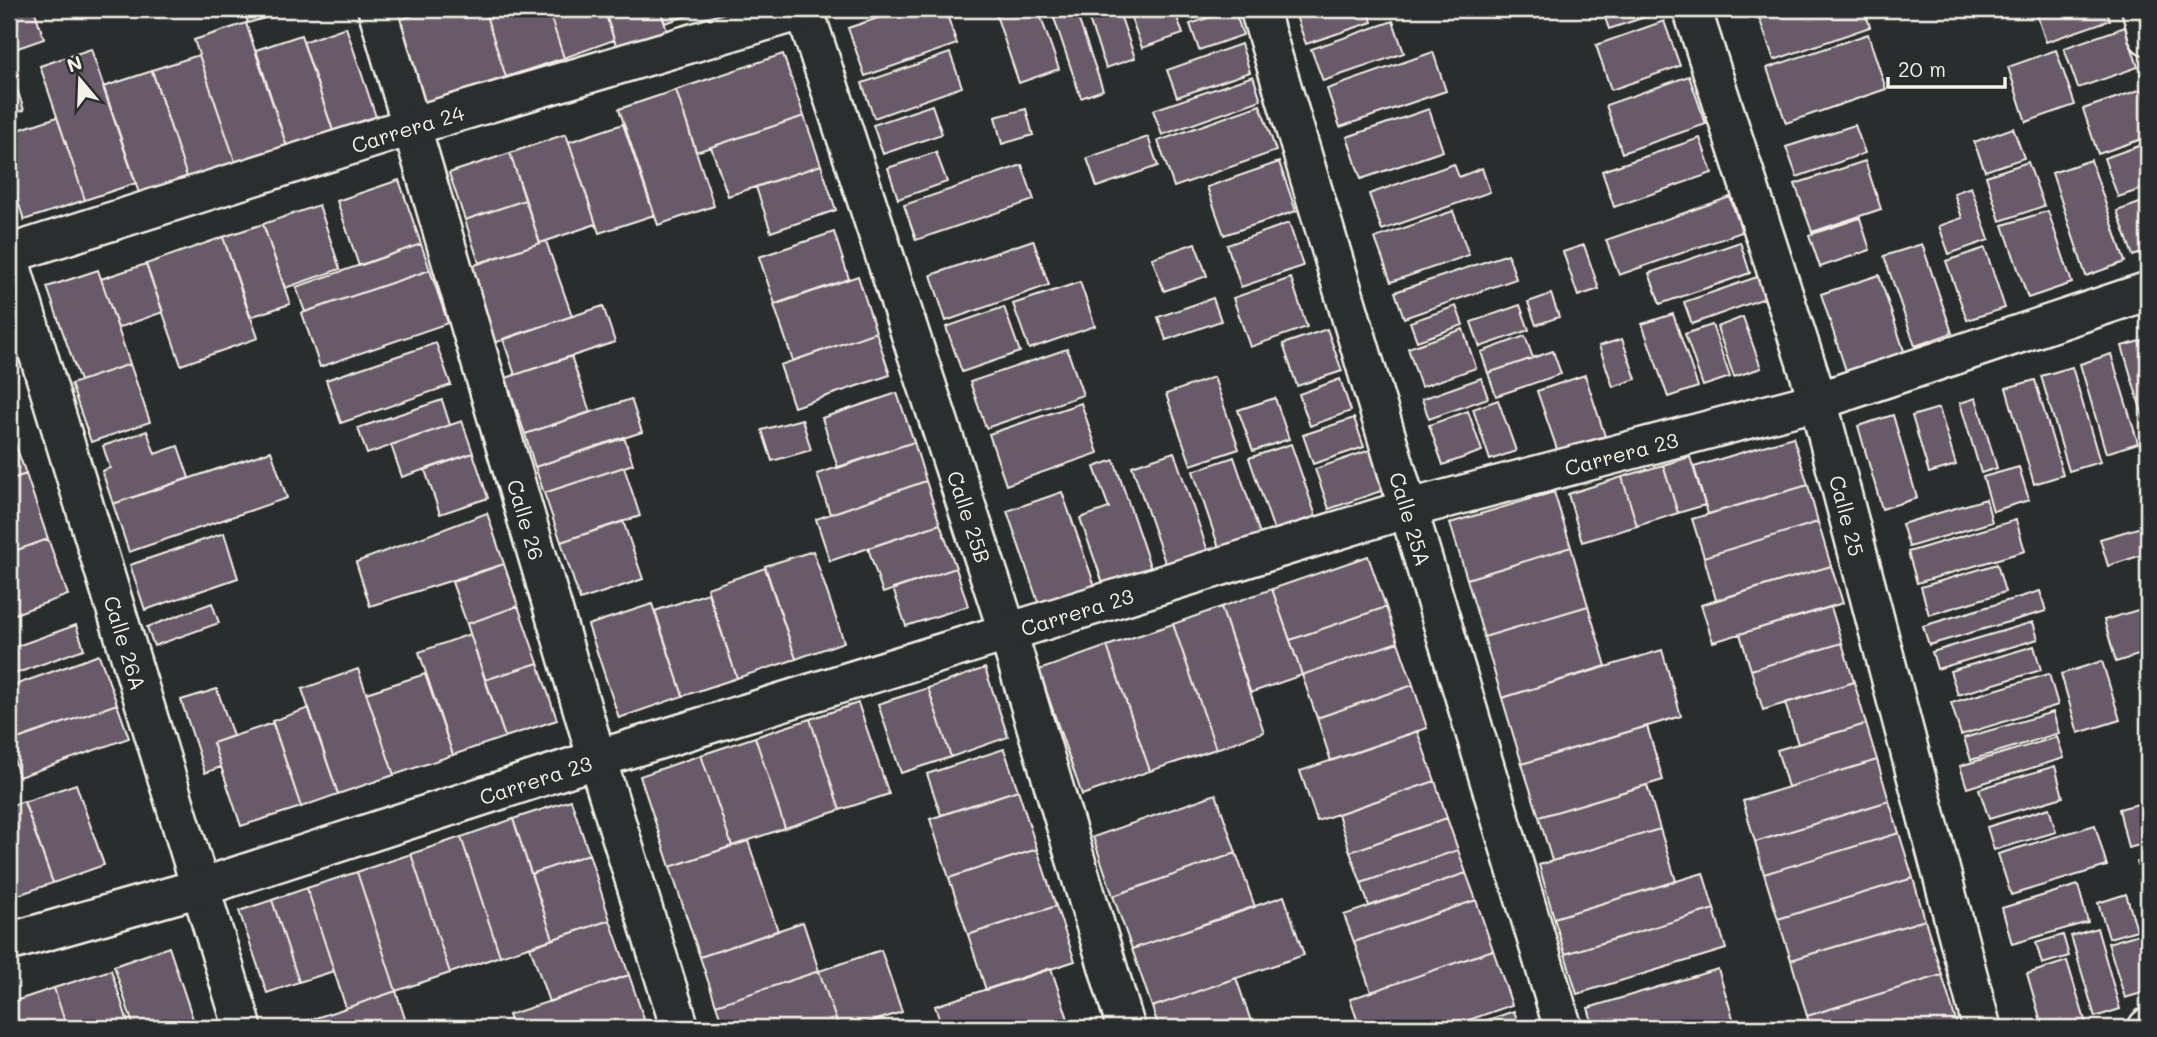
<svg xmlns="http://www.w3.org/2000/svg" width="2157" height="1037" font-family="Mali,sans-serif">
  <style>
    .building { fill: #685a68; stroke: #f4f1e8; stroke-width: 2 }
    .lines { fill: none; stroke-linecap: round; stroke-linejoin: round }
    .street-casing { stroke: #f4f1e8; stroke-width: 42 }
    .street { stroke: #2a2d2e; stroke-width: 37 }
    .labels { text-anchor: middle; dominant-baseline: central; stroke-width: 5; stroke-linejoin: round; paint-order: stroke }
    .street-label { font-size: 21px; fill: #f4f1e8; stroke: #2a2d2e }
  </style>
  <rect width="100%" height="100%" fill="#2a2d2e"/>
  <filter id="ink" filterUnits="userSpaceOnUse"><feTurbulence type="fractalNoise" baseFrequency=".0143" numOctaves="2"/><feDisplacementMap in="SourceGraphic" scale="14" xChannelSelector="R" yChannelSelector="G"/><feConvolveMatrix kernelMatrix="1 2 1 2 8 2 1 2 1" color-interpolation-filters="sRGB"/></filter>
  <g filter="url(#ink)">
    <path class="building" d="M9,9H34L44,39L9,51Z
      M244,9H295L248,23Z
      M431,9H484L506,77L423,105L396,21Z
      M484,9H548L564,58L506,77Z
      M548,9H604L614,40L564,58Z
      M604,9H660L668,34L618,51Z
      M660,9H709L665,23Z
      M905,9H945L957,44L865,76L848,28Z
      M994,9H1038L1059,69L1019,83Z
      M1051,9H1075L1103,90L1081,98Z
      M1085,9H1118L1135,58L1106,68Z
      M1128,9H1174L1183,34L1142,48Z
      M1187,9H1220L1191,19Z
      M1234,9L1243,35L1199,50L1190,24Z
      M1316,9H1368L1372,22L1306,44L1296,16Z
      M1602,9H1665L1666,10L1609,29Z
      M1756,9H1864L1870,27L1774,60Z
      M2035,9H2106L2110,20L2046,42Z
      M1393,21L1404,53L1323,81L1311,49Z
      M1664,21L1680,66L1611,90L1596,45Z
      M246,23L288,150L237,167L194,40Z
      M346,27L377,120L334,134L303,42Z
      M2125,27L2138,67L2078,88L2064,48Z
      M1868,34L1886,89L1786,123L1767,68Z
      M301,35L334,134L288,150L256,50Z
      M1241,44L1250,72L1177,97L1167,70Z
      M91,49L136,183L85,200L40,66Z
      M2056,50L2075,105L2026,122L2008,67Z
      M1433,52L1446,91L1340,127L1327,89Z
      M950,53L962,87L874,118L862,83Z
      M783,54L804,116L696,152L676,90Z
      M199,55L237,167L189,183L152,70Z
      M9,65L24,110L9,115Z
      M152,71L189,183L141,199L103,87Z
      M1253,76L1261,100L1162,135L1153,110Z
      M1689,76L1706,124L1622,153L1606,105Z
      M2142,89L2148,107V137L2098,154L2083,109Z
      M676,90L714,206L658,225L619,109Z
      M932,105L942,134L883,154L873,125Z
      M1260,105L1276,151L1174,187L1158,141Z
      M1026,109L1033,135L1002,144L995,117Z
      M1429,109L1443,151L1361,179L1347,137Z
      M804,116L821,165L728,196L711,147Z
      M57,117L85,200L24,220L9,174V133Z
      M623,124L654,215L599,233L569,142Z
      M1855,125L1865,153L1797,177L1786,147Z
      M2013,128L2024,158L1985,171L1974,142Z
      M566,134L596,224L540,243L510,153Z
      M1148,137L1158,166L1097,187L1087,158Z
      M1700,138L1712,173L1614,207L1602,171Z
      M2148,143V187L2118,197L2104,158Z
      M936,152L947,182L898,199L888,168Z
      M510,153L525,200L465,220L449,173Z
      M2091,160L2125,262L2086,276L2052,173Z
      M1865,161L1881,209L1812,232L1795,184Z
      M1279,162L1296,211L1224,235L1207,187Z
      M2028,162L2044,206L2000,221L1986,176Z
      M1454,164L1459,177L1482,168L1490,192L1382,230L1369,194Z
      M821,165L836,210L771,232L756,187Z
      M1022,165L1034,200L916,240L904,205Z
      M399,180L421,244L359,266L337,201Z
      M1971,187L1989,240L1949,254L1939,226L1962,218L1954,193Z
      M1730,197L1742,232L1619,275L1606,240Z
      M525,200L540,243L479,263L465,220Z
      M2148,200V251L2133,256L2117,211Z
      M319,205L340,269L285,288L263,224Z
      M1453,211L1469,255L1391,282L1375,238Z
      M2048,211L2072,283L2028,298L2003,225Z
      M1860,218L1870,250L1820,267L1809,235Z
      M1289,223L1303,266L1241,287L1227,245Z
      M263,224L290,304L250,317L223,237Z
      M834,232L849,279L775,304L759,257Z
      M223,237L258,338L181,365L146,264Z
      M1033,240L1049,285L946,321L931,275Z
      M546,241L572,316L494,343L469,267Z
      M1740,242L1750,273L1660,304L1649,273Z
      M1195,243L1207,276L1164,291L1152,258Z
      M421,244L430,270L305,312L296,287Z
      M1922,244L1952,333L1915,346L1884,256Z
      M1584,245L1599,289L1578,296L1563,252Z
      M1985,248L2005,308L1967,320L1946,261Z
      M1508,254L1516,279L1404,318L1395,292Z
      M146,264L163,312L118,328L101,279Z
      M98,270L130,364L80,381L47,287Z
      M430,270L448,323L320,367L302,313Z
      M1879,275L1905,354L1847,374L1821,294Z
      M858,276L876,332L793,361L774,305Z
      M1757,277L1765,298L1692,324L1684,302Z
      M1291,278L1307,327L1250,347L1233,298Z
      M1080,282L1095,326L1029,349L1013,304Z
      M1551,294L1559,317L1536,325L1528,302Z
      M1213,298L1221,321L1166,340L1158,317Z
      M1520,305L1529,330L1480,347L1471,322Z
      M603,306L615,342L515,375L503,339Z
      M1456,306L1463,325L1417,341L1410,322Z
      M1004,307L1020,352L962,372L946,327Z
      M1673,314L1698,387L1668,397L1642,324Z
      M1743,317L1761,368L1734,377L1717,327Z
      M1712,325L1730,377L1703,386L1685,334Z
      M1327,329L1342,371L1297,386L1283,344Z
      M1463,329L1476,368L1421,387L1408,348Z
      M876,332L890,375L794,407L780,365Z
      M1525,336L1533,358L1488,373L1481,352Z
      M1622,339L1636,379L1613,387L1599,346Z
      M2147,339L2148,344V433L2122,346Z
      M436,343L451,385L341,423L326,380Z
      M1067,349L1083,395L986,428L970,382Z
      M1553,351L1561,374L1496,396L1488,373Z
      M2111,354L2138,443L2106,453L2080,364Z
      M571,356L590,412L525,434L506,378Z
      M130,364L150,422L91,442L71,384Z
      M2072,367L2100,462L2069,471L2041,376Z
      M1585,375L1605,436L1558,452L1537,391Z
      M1214,377L1239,449L1191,465L1166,394Z
      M1481,378L1488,398L1429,419L1422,399Z
      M1340,379L1351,411L1310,426L1299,394Z
      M2035,380L2063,475L2034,484L2006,388Z
      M897,393L914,442L838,468L822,418Z
      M1275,398L1289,439L1253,451L1238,410Z
      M1976,398L1997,468L1981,473L1960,403Z
      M631,399L642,432L535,467L525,434Z
      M442,400L450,425L367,454L358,428Z
      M1498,400L1516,451L1490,460L1473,409Z
      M1081,403L1098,453L1006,485L989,434Z
      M1939,408L1956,465L1929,473L1912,416Z
      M1468,411L1482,451L1443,465L1429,425Z
      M1893,415L1917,498L1882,509L1858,426Z
      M1354,418L1364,447L1313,464L1303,435Z
      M802,419L811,450L772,461L762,430Z
      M462,421L473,453L402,477L391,445Z
      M9,427L26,474L9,480Z
      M147,431L155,454L178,446L189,478L113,504L102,471L110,468L103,446Z
      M624,437L633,464L544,493L535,467Z
      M1793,437L1808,485L1708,514L1694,467Z
      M914,442L926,481L830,514L817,474Z
      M1291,444L1318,522L1276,536L1249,458Z
      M1370,450L1384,490L1329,509L1315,469Z
      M271,451L287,498L129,552L113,504Z
      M1174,452L1211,560L1169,574L1132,466Z
      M473,453L488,498L440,514L425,470Z
      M1234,457L1260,534L1219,548L1193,471Z
      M1690,457L1705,505L1678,513L1663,465Z
      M1114,460L1152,572L1105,589L1080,518L1109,508L1094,467Z
      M1663,465L1678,513L1637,526L1622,477Z
      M624,467L640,516L561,542L544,493Z
      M2019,467L2029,500L1993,511L1983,477Z
      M26,474L48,539L9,553V480Z
      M1622,477L1637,526L1582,542L1568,494Z
      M926,481L940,524L830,561L816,519Z
      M1808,485L1818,522L1704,557L1692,519Z
      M1062,492L1096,589L1040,608L1007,511Z
      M1554,492L1571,547L1467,579L1450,523Z
      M1986,499L1992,522L1909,547L1902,524Z
      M487,513L504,564L370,606L356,562Z
      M2016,520L2025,551L1917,583L1908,552Z
      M623,521L643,579L580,600L561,542Z
      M1818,522L1831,566L1716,600L1704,557Z
      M940,524L956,568L883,593L868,548Z
      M2148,525V553L2108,566L2100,539Z
      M224,533L238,578L145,610L130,565Z
      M48,539L68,595L9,616V553Z
      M1571,547L1588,606L1484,637L1467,579Z
      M813,551L844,642L796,659L765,566Z
      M1368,556L1386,607L1290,640L1272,589Z
      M504,564L518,606L467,624L452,582Z
      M1997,564L2005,592L1929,615L1921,587Z
      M1831,566L1843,603L1713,642L1701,605Z
      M765,568L796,659L737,678L707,588Z
      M956,568L968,606L906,626L893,589Z
      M1272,589L1302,675L1250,693L1221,607Z
      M2040,591L2046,611L1929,645L1923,626Z
      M708,593L737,678L683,696L655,611Z
      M212,603L219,623L154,646L147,627Z
      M652,604L683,696L619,718L588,625Z
      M518,606L538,663L485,680L467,624Z
      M1588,606L1606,666L1502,698L1484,637Z
      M1221,607L1264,732L1216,749L1173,624Z
      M1386,607L1398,642L1302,675L1290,640Z
      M1831,607L1842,643L1751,670L1740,634Z
      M2148,607V652L2116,662L2104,620Z
      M2033,622L2038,639L1937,669L1932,652Z
      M1173,624L1216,749L1150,771L1107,646Z
      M76,625L84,649L9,676V649Z
      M470,634L505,737L453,755L419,652Z
      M1398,642L1413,685L1317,718L1302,675Z
      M1842,643L1854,682L1763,710L1751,670Z
      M1107,646L1150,771L1082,795L1039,670Z
      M2034,646L2041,670L1958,695L1950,671Z
      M1662,650L1681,716L1522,764L1502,698Z
      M99,655L117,704L9,742V687Z
      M2102,661L2120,720L2078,733L2061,674Z
      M538,663L557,720L505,737L485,680Z
      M985,668L1008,737L951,757L928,688Z
      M358,669L394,775L338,794L302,689Z
      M425,674L453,755L394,775L366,693Z
      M2049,674L2058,705L1961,735L1951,703Z
      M1854,682L1866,724L1798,744L1785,703Z
      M1413,685L1427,728L1331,761L1317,718Z
      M928,688L951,757L901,773L878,704Z
      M217,689L233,736L213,743L221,767L205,773L181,700Z
      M858,703L889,794L840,810L810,719Z
      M117,704L129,738L19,777L9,742Z
      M309,708L338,794L301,807L272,721Z
      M2053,712L2059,733L1971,760L1964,738Z
      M810,719L840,810L785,828L755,737Z
      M273,723L301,807L241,826L213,743Z
      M1866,724L1877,760L1788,787L1777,750Z
      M1647,726L1663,780L1539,817L1522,764Z
      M1417,731L1435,781L1317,821L1300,771Z
      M755,737L785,828L732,846L701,755Z
      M2057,737L2064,758L1967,788L1960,766Z
      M1004,749L1018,790L941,815L927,774Z
      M701,755L732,846L670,867L640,776Z
      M1877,760L1889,801L1755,842L1743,801Z
      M2055,766L2063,797L1989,819L1979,789Z
      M1435,781L1447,818L1350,852L1338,814Z
      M76,784L104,865L53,883L24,802Z
      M1647,785L1660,829L1552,861L1539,817Z
      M1018,790L1037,849L949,878L930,819Z
      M1216,794L1236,853L1113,896L1093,837Z
      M571,800L589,854L531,874L513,819Z
      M24,801L53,883L9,898V806Z
      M1889,801L1899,833L1764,874L1755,842Z
      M2146,802L2148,843L2128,848L2119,809Z
      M2049,808L2056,832L1994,850L1987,827Z
      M1447,818L1458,850L1361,883L1350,852Z
      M513,819L553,939L500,956L461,837Z
      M2095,825L2107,866L2011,895L1998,854Z
      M1660,829L1676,881L1554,918L1539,865Z
      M1899,833L1913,878L1778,919L1764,874Z
      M461,837L500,956L450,973L411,854Z
      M748,841L778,931L700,957L670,867Z
      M1037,849L1056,906L968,935L949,878Z
      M1458,850L1466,873L1369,906L1361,883Z
      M1236,853L1255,907L1132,949L1113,896Z
      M411,854L450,973L396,991L357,872Z
      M589,854L610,920L553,939L531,874Z
      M2148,858V900L2137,862Z
      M357,872L396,991L346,1008L307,888Z
      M1466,873L1476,900L1354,942L1344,915Z
      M1703,873L1714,909L1565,954L1554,918Z
      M1913,878L1925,920L1791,960L1778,919Z
      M2078,885L2088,922L2012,944L2002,908Z
      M307,888L334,971L299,982L272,900Z
      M2126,894L2137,930L2109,938L2098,903Z
      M1284,896L1304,955L1152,1007L1132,949Z
      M272,900L299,982L267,993L239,911Z
      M1476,900L1493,950L1371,992L1354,942Z
      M1056,906L1075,961L986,990L968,935Z
      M1714,909L1726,949L1577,994L1565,954Z
      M610,920L629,975L549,1002L530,947Z
      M1925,920L1942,975L1807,1016L1791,960Z
      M803,922L819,971L716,1005L700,957Z
      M2097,928L2120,1009L2095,1017L2071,936Z
      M2146,932L2148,941V991L2125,998L2108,943Z
      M2063,935L2069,956L2042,964L2036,943Z
      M169,947L196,1028H134L114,966Z
      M881,950L902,1012L852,1028H839L819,971Z
      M1493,950L1512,1005L1446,1028H1360L1350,999Z
      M2067,961L2087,1027L2043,1028L2027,974Z
      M1051,968L1071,1028H942L935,1006Z
      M1718,969L1736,1028H1594L1588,1008Z
      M111,970L130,1028H67L54,988Z
      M819,971L839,1028H724L716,1005Z
      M629,975L647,1028H513L508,1015Z
      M1942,975L1958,1028H1811L1807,1016Z
      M1236,978L1253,1027L1159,1028L1152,1007Z
      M54,988L67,1028H9V1003Z
      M396,991L408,1028H285L346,1008Z
      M1514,1011L1520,1028H1464Z"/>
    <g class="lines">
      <g class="street-casing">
        <g id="street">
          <path id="s1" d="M377,9L597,759L680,1028"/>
          <path id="s2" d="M804,9L1008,633L1126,1028"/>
          <path id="s3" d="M1259,9L1563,1028"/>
          <path id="s4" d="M1692,9L1818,401L1982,1028"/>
          <path d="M2141,9L2148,36"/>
          <path id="s5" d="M9,254L412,126L808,9"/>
          <path id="s6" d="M9,258L243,1028"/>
          <path id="s7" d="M9,942L199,888L597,759L1407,509L1818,401L2148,291"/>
          <path d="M2147,1028L2148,1027"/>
        </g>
      </g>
      <use href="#street" class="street"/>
    </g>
  </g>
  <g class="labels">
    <g class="street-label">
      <text stroke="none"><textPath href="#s5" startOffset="418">Carrera 24</textPath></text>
      <text stroke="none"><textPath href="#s7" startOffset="1685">Carrera 23</textPath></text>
      <text stroke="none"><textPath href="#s4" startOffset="530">Calle 25</textPath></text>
      <text stroke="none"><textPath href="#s2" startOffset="534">Calle 25B</textPath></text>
      <text stroke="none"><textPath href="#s1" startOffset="532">Calle 26</textPath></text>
      <text stroke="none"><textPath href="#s3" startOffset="532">Calle 25A</textPath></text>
      <text stroke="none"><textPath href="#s7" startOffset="1118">Carrera 23</textPath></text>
      <text stroke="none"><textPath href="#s6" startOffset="402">Calle 26A</textPath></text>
      <text stroke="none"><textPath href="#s7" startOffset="551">Carrera 23</textPath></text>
    </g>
  </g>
  <rect width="2157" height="1037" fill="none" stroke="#2a2d2e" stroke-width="35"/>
  <rect x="18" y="18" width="2122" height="1002" fill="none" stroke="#f4f1e8" stroke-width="2.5" filter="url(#ink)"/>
  <g transform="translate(80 80) rotate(341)" stroke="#2a2d2e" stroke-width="5" paint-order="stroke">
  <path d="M0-5L12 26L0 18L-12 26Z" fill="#f4f1e8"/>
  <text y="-10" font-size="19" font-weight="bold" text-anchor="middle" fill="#f4f1e8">N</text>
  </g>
  <path d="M1888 77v10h117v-10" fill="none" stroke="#f4f1e8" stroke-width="3.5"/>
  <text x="1898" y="77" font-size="21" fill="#f4f1e8" stroke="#2a2d2e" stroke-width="5" paint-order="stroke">20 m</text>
</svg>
